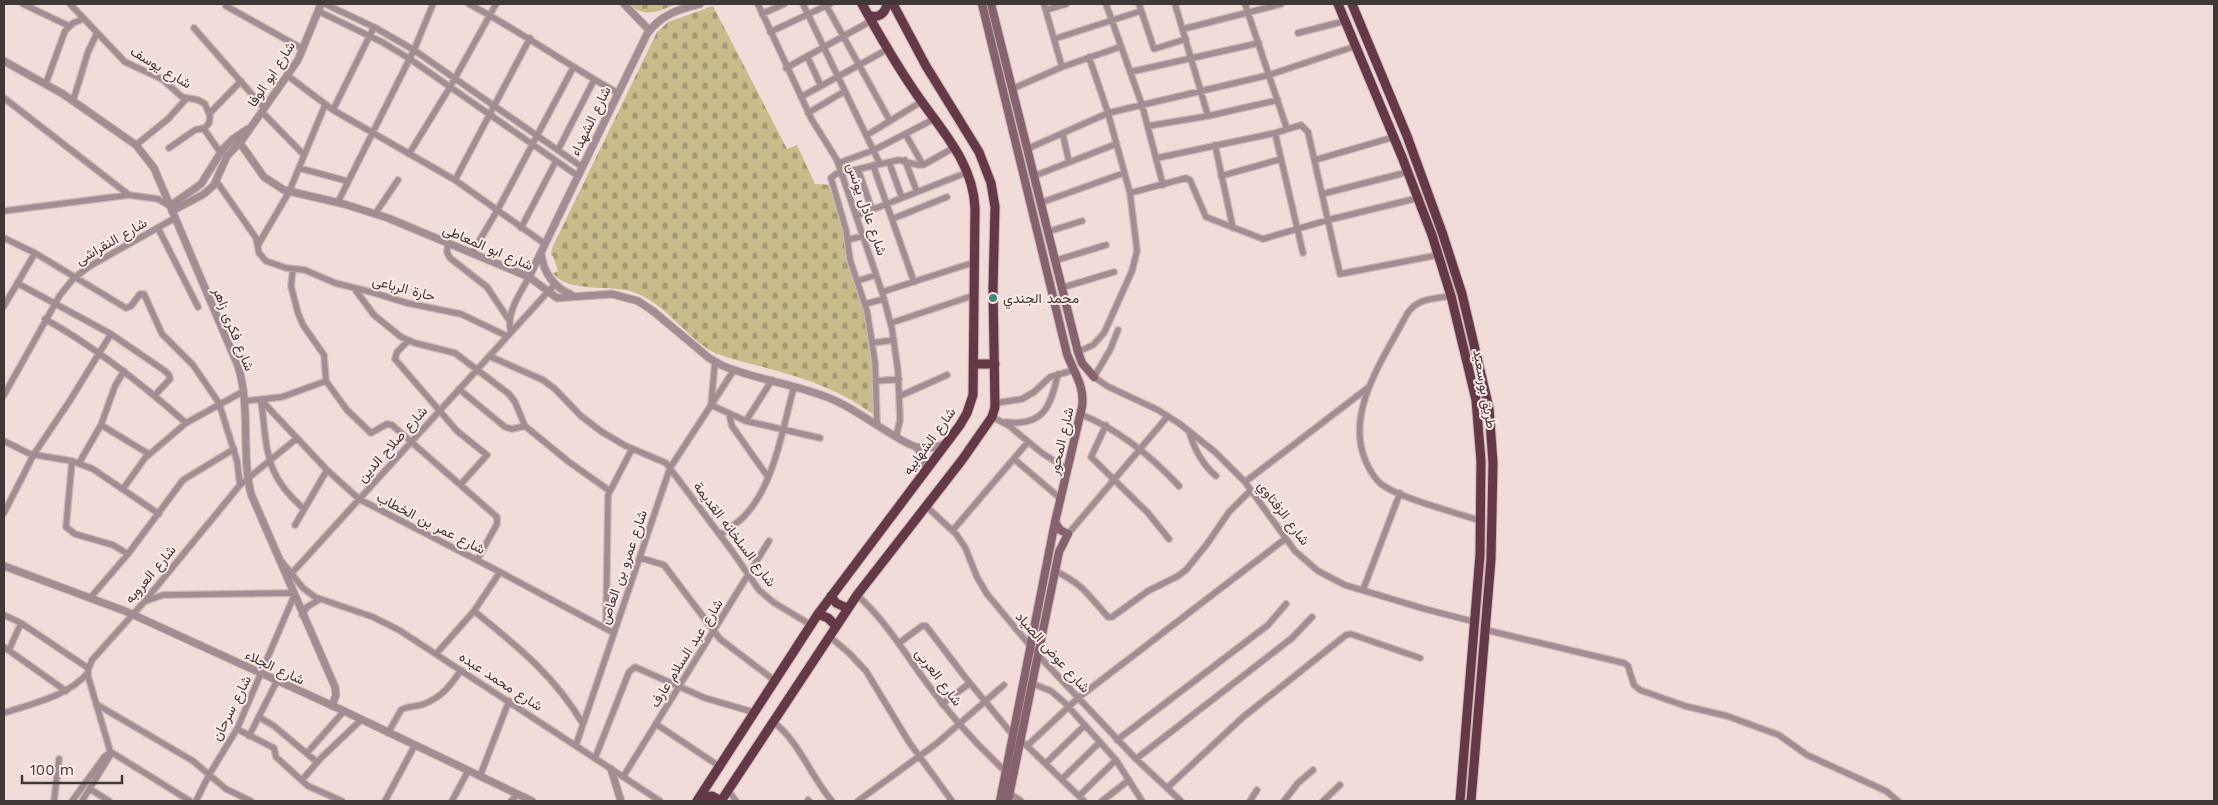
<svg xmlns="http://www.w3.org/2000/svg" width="2218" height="805" font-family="'Work Sans',Vazirmatn,sans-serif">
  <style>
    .cemetery { fill: url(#cemetery-stones) }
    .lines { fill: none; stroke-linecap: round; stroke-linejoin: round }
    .minor-casing { stroke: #cab8b5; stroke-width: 8 }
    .tertiary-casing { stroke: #cab8b5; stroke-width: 9 }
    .secondary-casing { stroke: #cab8b5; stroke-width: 10 }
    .trunk-casing { stroke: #cab8b5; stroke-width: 11 }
    .minor { stroke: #a48c93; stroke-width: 5.5 }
    .tertiary { stroke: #a48c93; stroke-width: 7 }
    .secondary { stroke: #85626d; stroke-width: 8 }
    .trunk { stroke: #643847; stroke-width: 9 }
    .poi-dot { fill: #418881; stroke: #feeae6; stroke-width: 2 }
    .labels { text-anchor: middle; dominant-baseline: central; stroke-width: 4; stroke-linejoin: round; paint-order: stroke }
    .street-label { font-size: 14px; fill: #403837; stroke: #feeae6 }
    .poi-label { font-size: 14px; fill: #403837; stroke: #feeae6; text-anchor: start }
  </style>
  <defs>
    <pattern id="cemetery-stones" width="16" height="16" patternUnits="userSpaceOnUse" patternTransform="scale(1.25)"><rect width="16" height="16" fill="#cabb8a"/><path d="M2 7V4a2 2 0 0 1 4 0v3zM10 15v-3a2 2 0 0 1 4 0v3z" fill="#a59972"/></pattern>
  </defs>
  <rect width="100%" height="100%" fill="#f1dcd9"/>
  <path class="cemetery" d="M630,4H677C659,11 645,19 630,4Z
    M713,6L787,149L797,145L815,184L832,185L863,304L873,364L875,413H871C837,388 800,377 759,366C745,362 729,359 715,353C686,338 667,305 636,293C612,283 570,295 553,273L558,271L553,256L551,255L552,248L657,32L668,22Z"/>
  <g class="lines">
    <g class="minor-casing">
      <path id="minor" d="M23,4L69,26
        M70,4L125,62L162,79L182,97L198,100L205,104L210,116L209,123L204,129L220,152
        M325,4L374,27L414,50L582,167
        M469,4C520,31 567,65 618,93
        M758,4L812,120L837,160L883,295L892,329L898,371L900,420L896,437
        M803,4L880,164
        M1044,4L1062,67
        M1106,4L1142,105L1163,185
        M1139,4L1154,49L1186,39
        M1175,4L1208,116
        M1245,4L1287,129
        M826,5L890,121
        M226,6L303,49
        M1046,10L1066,4
        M318,11L382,42L410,59L578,176
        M762,14L784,4
        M194,28L264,108
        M1183,29L1281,4
        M770,32L830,4
        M1298,33L1345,21
        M1054,39L1141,11
        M807,56L821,86
        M786,68L871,21
        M1130,72L1259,43
        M288,76L333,110L455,180L545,244
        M46,83L65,31L73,23L83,19
        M1012,89L1062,67L1120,47
        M801,97L888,49
        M4,98L129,195
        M73,101L88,52L97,33
        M333,110L374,27
        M262,112L304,155
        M210,113L241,81
        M808,113L845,91
        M1148,126L1208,116L1278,100
        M1275,133L1303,253
        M867,135L921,102
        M906,135L923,165
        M1063,135L1069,162
        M136,145L168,119L186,99
        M1215,145L1233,228
        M169,148L195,130L204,128
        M1027,149L1108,113L1269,75L1356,46
        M558,150L594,80
        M409,154L450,87L496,4
        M1157,158L1275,133L1301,125L1308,132L1340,274L1438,255
        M905,160L917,192
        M1315,160L1394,137
        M889,162L902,198
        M839,163L874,150L934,119
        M873,165L914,282
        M299,168L347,181
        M858,169L872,210
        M1034,176L1116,144
        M1221,176L1281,159
        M455,180L530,38
        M217,182L256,238L259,253L266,261L286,268L305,270L335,283L371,292L407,303L461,314L507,336
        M1130,193L1186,178L1190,180L1206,217L1263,239L1328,220L1418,198
        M1322,194L1408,172
        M338,202L414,50L433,4
        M1040,203L1124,173
        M4,211L129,195L158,199L170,206
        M375,214L398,180
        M856,216L968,172
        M892,219L947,197
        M158,228L198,307
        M521,228L556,161
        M1047,232L1082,221
        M4,238L35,253L126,308L131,306L140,294H144L162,334L193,365L219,403L237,461L240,485
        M847,240L863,236
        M448,243L447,252L450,258L487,287L509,320
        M258,245L289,192L325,105
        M472,253L497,211L573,68
        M1054,261L1106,245
        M293,269L291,286L298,313L303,325L324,355L326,381L347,410L371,433L387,424L392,425L497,517V524L477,560
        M857,281L876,275
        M17,283L111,334L165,371L169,375L170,379L155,395
        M354,288L374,315L401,337L415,343L455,353L509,394L515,402L525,426L569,462L610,491
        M1061,288L1114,272
        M882,292L975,262
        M1451,296C1433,299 1417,298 1407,314C1384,358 1344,412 1366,462C1370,471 1374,478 1381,484C1401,499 1455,512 1481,521
        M865,304L884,299
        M4,306L35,253
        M45,319C97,348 142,384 186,423
        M891,323L975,295
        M1118,330L1110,350L1094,377L1107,386L1158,410L1180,424L1215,452L1245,482L1295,551L1318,571L1345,585L1425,609L1475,622
        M511,332C505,314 521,292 529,277
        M408,341L397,352L395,359L457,431L487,455L461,484
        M872,343L894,340
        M1078,352L1093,345L1104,333L1132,271L1137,251L1130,193L1108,113L1089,57
        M489,356L543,380L555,389L581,416L602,432L626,446L666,463L732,551L759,590L773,602L811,625
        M876,381L899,379
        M459,389L505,427L512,429L525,426
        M4,395L60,295L74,278L90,266L175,218
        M900,396L947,375
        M245,401L282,397L326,381
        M261,401C268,450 263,474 304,509
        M262,401L327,470L359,499L500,572L614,633
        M996,403L1022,399L1034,392L1050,377L1074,370
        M711,405L746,421L820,438
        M711,405L715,362
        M729,414L732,426L768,477
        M1080,414C1118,429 1151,456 1179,486
        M992,417L1008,425L1042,453L1067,469
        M746,421L772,380
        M1006,422C1044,427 1051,405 1058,374
        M101,425L149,454
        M877,425L875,362L867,311L850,260L846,230L831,178L836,174L899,160L918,165L925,164L955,147
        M1106,425L1091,457L1148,513L1169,539
        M1189,431C1194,449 1202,464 1216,476
        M4,441L30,454L72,461L93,469L159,514
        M1014,459L1061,499
        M72,461L66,527L75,534L113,545L128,554
        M79,463L101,425L115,386L124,371
        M1245,482L1369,387
        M123,489L145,458L186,423L244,391
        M926,506L956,534L965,547L977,577L987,594L1037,654L1136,759L1181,801
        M4,513L34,454L69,402L111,334
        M295,525L327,470
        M953,530L1028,442
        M1068,534L1168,416
        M720,535C730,528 740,522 747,513C775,482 783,426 794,387
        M641,558L664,565L720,639L774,680
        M282,562L303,588L315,597L373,617L399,630L660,801
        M1055,571C1083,584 1088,595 1108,617H1112L1148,591L1178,576L1186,570L1207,544L1229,512L1251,490
        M292,573L555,284
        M1363,590L1400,493
        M857,595C885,620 904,652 926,682C949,714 976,744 1005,771
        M91,597L128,554L183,480L234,449
        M146,601L163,595L293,593
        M474,611C517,646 554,675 583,724
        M4,615L21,623L88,668
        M302,615L307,607L320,599
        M606,628L608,495L632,449
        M1486,630L1624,663L1628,666L1634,685L1640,690L1685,706L1727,716L1779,735L1807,755L1886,791L1898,801
        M829,636L849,653L866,671L909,742L952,801
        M899,643L922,626H926L965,677L1012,734
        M4,647L66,691
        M9,650L21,623
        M436,654L474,611L500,572
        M1031,683L1051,691L1065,703L1116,760L1142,801
        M96,704L193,761L226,789L251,801
        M942,704L970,683
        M4,713C34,703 66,697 88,673
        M259,717L274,726L317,762
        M773,722C798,739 811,777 832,801
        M656,724L719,766
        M237,729L274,748L276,757L308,786L342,801
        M388,733L401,710C407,706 416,707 424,704C442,697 451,685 461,670
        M249,736L277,681
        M1117,740L1268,625L1286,604
        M1025,744L1084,801
        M576,745L670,468L734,370
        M1028,745L1078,698L1285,539
        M111,752L190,801
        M307,753L344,711
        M595,758L629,672L635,667L705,698L753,712
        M1136,759L1292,638L1312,617
        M1046,763L1085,725
        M480,776L509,701
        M623,777L769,541
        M1062,779L1100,742
        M302,780L321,758L361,720
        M1167,788L1242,718L1346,635L1351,634L1420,658
        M90,789L109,801
        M728,790L736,801
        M1009,793L1021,801
        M1079,796L1116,760
        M808,800L809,801
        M54,801L59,759
        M72,801L105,756L111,752
        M82,801L111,754L88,676V670L92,660L144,602L240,485L296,439
        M196,801L209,775L237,729L294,596
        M385,801L415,745
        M452,801L468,771
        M511,801L517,795
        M858,801L936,744L1004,685
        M1102,801L1129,780
        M1250,801L1257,790
        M1284,801L1298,783L1313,770
        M1323,801L1340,785"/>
    </g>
    <g class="tertiary-casing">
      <path id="tertiary" d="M624,4L649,30
        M4,61L63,94L136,145L154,168L238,366C251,408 241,452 251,494L335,687L336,695L332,706
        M240,143L264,177L284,190L344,204L388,218L529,277L557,298L612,294L638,301L653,311L709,358L721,365C753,379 790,383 824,396C854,407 878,428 907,443C920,450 932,450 946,443
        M170,206L201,184L223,149L233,139L248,129
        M172,211L204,194L214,185L227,156L242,140L298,60L321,4
        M541,253C543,272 554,288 572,295
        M529,277L647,34C660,15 679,9 700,4
        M918,449L924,458L925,471
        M4,566L125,611L344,711L532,801
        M611,769L621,801"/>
    </g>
    <g class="secondary-casing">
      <path id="secondary" d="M982,4L1067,354C1074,373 1085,386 1082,407L1055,522L1000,801
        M991,4L1078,352L1082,363L1094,377
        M1008,801L1059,552L1068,534L1060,530L1055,522"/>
    </g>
    <g class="trunk-casing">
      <path id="trunk" d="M1338,4L1402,157L1432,235L1451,296L1476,400L1481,461L1480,555L1460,801
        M1352,4L1407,136L1442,232L1462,294L1489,408L1493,463L1491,559L1471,801
        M868,15C878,19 885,14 887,4
        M975,364H995
        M831,596L836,603L847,608
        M818,614L828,618L836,626
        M699,798L712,796L721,801
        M697,801L818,614L960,425L967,413L973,395L975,208C973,160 938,127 913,89C894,61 878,33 862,4
        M721,801L857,595L962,460L992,417L995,407L993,289L995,207L991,183L979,152L926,66L893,4"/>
    </g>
    <use href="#minor" class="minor"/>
    <use href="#tertiary" class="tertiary"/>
    <use href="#secondary" class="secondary"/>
    <use href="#trunk" class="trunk"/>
  </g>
  <circle class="poi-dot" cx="993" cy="298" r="5"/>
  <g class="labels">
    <g class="street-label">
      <text transform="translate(161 67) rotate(31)">شارع يوسف</text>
      <text transform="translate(271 74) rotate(-57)">شارع ابو الوفا</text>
      <text transform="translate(590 121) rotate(-64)">شارع الشهداء</text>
      <text transform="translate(867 209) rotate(71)">شارع عادل يونس</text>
      <text transform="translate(111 241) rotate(-30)">شارع النقراشى</text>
      <text transform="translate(488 247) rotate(23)">شارع ابو المعاطى</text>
      <text transform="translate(404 288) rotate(15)">حارة الرباعى</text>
      <text transform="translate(234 329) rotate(68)">شارع فكرى زاهر</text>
      <text transform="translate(1485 389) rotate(80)">طريق بورسعيد</text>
      <text transform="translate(929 441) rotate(-54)">شارع الشهابيه</text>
      <text transform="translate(1061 441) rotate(-77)">شارع المحور</text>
      <text transform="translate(392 444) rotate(-48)">شارع صلاح الدين</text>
      <text transform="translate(1284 513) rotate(53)">شارع الزفتاوي</text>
      <text transform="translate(431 523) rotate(27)">شارع عمر بن الخطاب</text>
      <text transform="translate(735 534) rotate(53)">شارع السلخانه القديمة</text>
      <text transform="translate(623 567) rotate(-71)">شارع عمرو بن العاص</text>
      <text transform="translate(150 574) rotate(-50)">شارع العروبه</text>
      <text transform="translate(1053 652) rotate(48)">شارع عوض الصياد</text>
      <text transform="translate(686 653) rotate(-58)">شارع عبد السلام عارف</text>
      <text transform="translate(275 667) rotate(25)">شارع الجلاء</text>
      <text transform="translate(939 677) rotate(53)">شارع العربى</text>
      <text transform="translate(501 681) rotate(33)">شارع محمد عبده</text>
      <text transform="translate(231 708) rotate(-63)">شارع سرحان</text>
    </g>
    <g class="poi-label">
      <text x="1003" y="298">محمد الجندي</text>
    </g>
  </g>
  <rect width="2218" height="805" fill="none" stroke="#403837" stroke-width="10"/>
  <path d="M22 775v8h100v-8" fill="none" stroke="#403837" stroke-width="2.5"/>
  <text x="30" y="775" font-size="15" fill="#403837" stroke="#feeae6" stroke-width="4" paint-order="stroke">100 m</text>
</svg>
